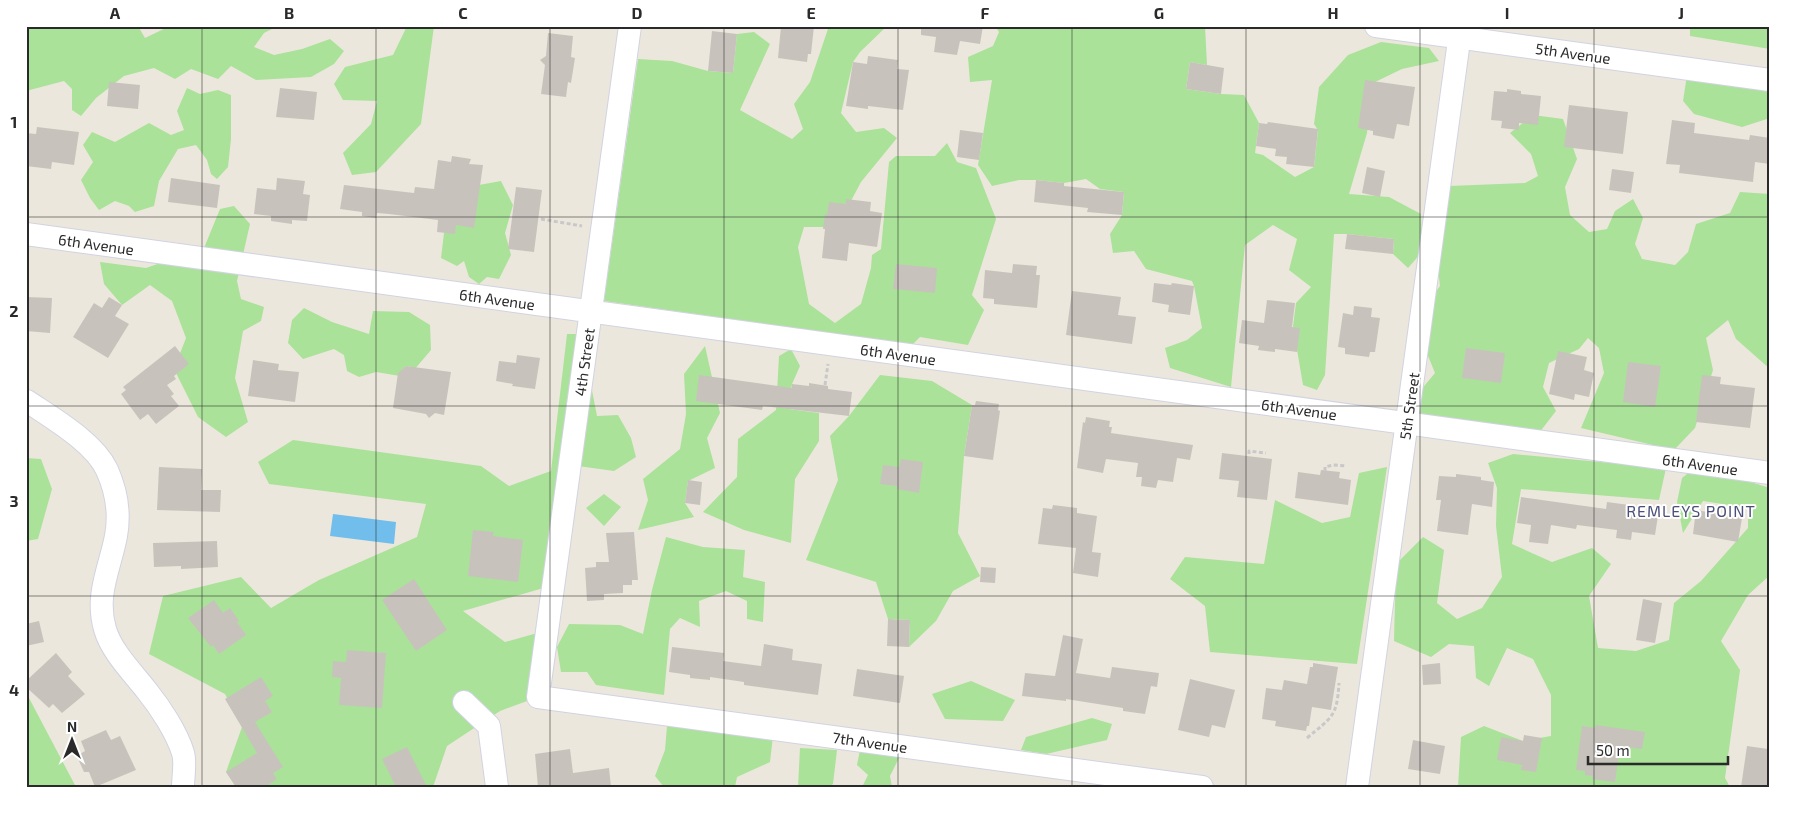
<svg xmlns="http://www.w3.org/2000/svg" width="1796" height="813" font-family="'Exo 2',sans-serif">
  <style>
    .green { fill: #aae299 }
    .water { fill: #71beec }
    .building { fill: #c7c3bc }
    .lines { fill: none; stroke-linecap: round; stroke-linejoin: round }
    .minor-casing { stroke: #d1d3e2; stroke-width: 24 }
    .path { stroke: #c8c8c8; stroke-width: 3; stroke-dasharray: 4 2.5; stroke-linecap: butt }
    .minor { stroke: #fff; stroke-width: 22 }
    .grid { fill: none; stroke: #2a2a2a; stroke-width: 1; stroke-opacity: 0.55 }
    .labels { text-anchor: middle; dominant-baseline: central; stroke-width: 4; stroke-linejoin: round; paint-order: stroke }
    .street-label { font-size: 15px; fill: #2a2a2a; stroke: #fff }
    .neighbourhood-label { font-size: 16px; letter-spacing: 1px; fill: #4b4f7a; stroke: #fff }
    .neatline { fill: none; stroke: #2a2a2a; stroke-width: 2 }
    .grid-label { font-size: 16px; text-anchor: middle; font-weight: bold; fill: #2a2a2a }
  </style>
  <rect width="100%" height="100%" fill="#ece7dc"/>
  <path class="green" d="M26,26H138L145,38L170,26H278L264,33L254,47L274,55L302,49L330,39L344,51L334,64L311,77L256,80L231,66L218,79L191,69L175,79L154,68L124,76L96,98L81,116L72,110V89L64,81L26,91Z
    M407,26H434L421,124L376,172L352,175L343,153L371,124L377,101L343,100L334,84L345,67L393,55Z
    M829,26H887L860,52L853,62L841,113L856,132L884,128L897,138L861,182L852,199L827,227H804L798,247L809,304L835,323L861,304L871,268L872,255L881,249L889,162L896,156H935L947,143L957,162L976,168L996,219L972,295L984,310L968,345L920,337L912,345L604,301L638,59L672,61L708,71L733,73L737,34L754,32L770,44L740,110L792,139L803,129L794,104L810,82Z
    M995,26H1205L1207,65L1190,62L1186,89L1221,94L1244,95L1259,123L1255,153L1263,155L1295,177L1314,167L1318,130L1314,124L1319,87L1348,55L1381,42L1429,48L1439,61L1402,69L1373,83L1367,133L1349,194L1389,197L1421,214L1422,252L1408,268L1393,254L1394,239L1347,234H1334L1325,375L1317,390L1303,385L1293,326L1296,303L1311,287L1289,270L1297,239L1273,225L1245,245L1231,387L1170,368L1165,348L1187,340L1202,328L1194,286L1192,281L1146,269L1134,251L1113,253L1110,234L1122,215L1124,192L1100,189L1086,179L1064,183L1036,180H1019L992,186L978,165L992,80L970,82L968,57L993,46L999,32Z
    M1690,26H1770V49L1690,36Z
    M1687,75L1770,86V118L1742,127L1694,114L1683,101Z
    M187,88L200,94L218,90L231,95V139L228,167L217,179L211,174L207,160L196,145L178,149L159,181L154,206L135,212L129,206L115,201L99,210L90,198L81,180L93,162L83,145L92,132L115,142L149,123L171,135L184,130L177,111Z
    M1533,115L1563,119L1577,159L1565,187L1570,215L1589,232L1607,229L1615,211L1633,199L1643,218L1635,244L1642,259L1675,265L1688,252L1696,224L1730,213L1740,192L1770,194V369L1736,339L1728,320L1706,338L1713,370L1695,428L1674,450L1581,428L1604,373L1599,348L1588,338L1579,349L1549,363L1543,387L1556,411L1539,433L1418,417L1420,391L1435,373L1424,346L1430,300L1440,286L1438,269L1449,186L1525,183L1538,176L1531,154L1510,133Z
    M501,181L513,205L505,233L511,255L499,279L487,277L479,284L469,277L464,261L457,266L441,258L444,233L459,214L468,187Z
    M234,206L250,224L237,281L241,299L264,307L261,321L243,331L235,378L248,422L226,437L198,417L174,369L186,338L172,301L150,285L122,305L104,284L100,262L146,268L204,248L220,209Z
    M304,308L332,322L369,334L373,311L409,312L430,325L431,350L414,370L412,367L406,366L402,370L400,376L376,372L359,377L347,371L344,355L334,349L303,359L288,343L292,320Z
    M567,334H581L597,416L618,415L631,438L636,457L614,471L578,466L554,585L463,611L505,642L548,630L538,697L500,711L447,746L433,787H236L226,772L242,727L225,694L149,654L163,596L241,577L271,608L319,580L417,537L426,504L269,484L258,462L293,440L481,466L509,486L551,471Z
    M705,346L720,413L707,438L715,468L688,481L685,503L694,517L638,530L648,500L643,479L680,449L686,414L684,374Z
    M791,349L800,366L792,384L789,409L819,413V441L795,479L791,543L744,530L703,512L737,477L738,439L776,410L779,356Z
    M880,375L932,381L972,405L964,456L958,533L980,576L953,591L936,621L909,647L910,620L888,619L876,582L806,560L838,480L830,436L849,416Z
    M1513,454L1666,468L1659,500L1521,489L1512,544L1552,562L1592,548L1611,564L1589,596L1598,648L1636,651L1669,640L1674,603L1701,581L1748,528V508L1703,501L1683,533L1677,502L1682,478L1692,470L1728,475L1770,488V575L1748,595L1721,641L1740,670L1725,778L1730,787H1458L1461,737L1484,726L1523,741L1551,736V695L1533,659L1507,648L1489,686L1476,678L1474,646L1449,644L1431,657L1394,641L1396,564L1423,537L1444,550L1437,603L1457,619L1482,608L1502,577L1496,526L1497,488L1488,463Z
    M26,458L41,459L52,489L38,539L26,541Z
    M1387,467L1357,664L1210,652L1205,606L1170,579L1185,557L1264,564L1275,500L1322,523L1350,517L1359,473Z
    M604,494L621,507L604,526L586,508Z
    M666,537L703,547L745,550L743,577L765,582L763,622L747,619V601L726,591L699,601L700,627L680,618L670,629L664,695L596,685L587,672H561L557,647L569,624L620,625L643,634L652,590Z
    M971,681L1015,700L1003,721L945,719L932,694Z
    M26,694L29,698L76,787H26Z
    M1092,718L1112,724L1107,740L1046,754L1021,750L1026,737Z
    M667,726L773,736L770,762L737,777L735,787H664L655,776L665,750Z
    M800,748L837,750L833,784L829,787H798Z
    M860,750L900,756L890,776L892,787H862L868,775L857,765Z"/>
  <path class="water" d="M333,514L396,522L394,544L330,536Z"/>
  <path class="building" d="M781,26H814L811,54H808L807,62L778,58Z
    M921,26H983L980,44L960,41L957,55L934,52L936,37L921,35Z
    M712,31L737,34L733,73L708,71Z
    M548,33L573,36L571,57L575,58L571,83L568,82L566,97L541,94L545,65L540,60L546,56Z
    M868,56L898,60L897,69L909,70L903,110L868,106V109L846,106L853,62L867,64Z
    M1190,62L1224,68L1221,94L1186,89Z
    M1365,80L1415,87L1409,126L1397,124L1394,139L1373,135V131L1358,128Z
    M109,82L140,85L138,109L107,106Z
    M280,88L317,92L314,120L276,117Z
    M1507,89L1521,91V94L1541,96L1538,125L1519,123V130L1501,128L1502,121L1491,120L1494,91L1507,92Z
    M1569,105L1628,112L1623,154L1564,147Z
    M1672,120L1695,123L1694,133L1749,140L1750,135L1770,138V164L1755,162L1753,182L1679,173L1680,165L1666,164Z
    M1268,122L1318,129L1314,167L1286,164L1287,157L1275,156L1276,149L1256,146L1259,123L1267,124Z
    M37,127L79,132L74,165L52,162L51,169L26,166V133L36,134Z
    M960,130L983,133L979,160L957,157Z
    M452,156L471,159L469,164L483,165L474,228L456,225L455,234L437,232L438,220L389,214L377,213L376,218L362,216V212L340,209L344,185L414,193L415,187L434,189L438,160L451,162Z
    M1367,167L1385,171L1380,197L1362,193Z
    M1612,169L1634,172L1631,193L1609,190Z
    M171,178L220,185L217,208L168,202Z
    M277,178L305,181L303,194L310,195L307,221L292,220V224L271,221V216L254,214L257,188L276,190Z
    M1036,180L1064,183V186L1124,192L1122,215L1087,212L1088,208L1034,202Z
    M516,187L542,190L534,252L508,249Z
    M846,199L871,202L870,211L882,213L877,247L849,243L847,261L822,258L825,229H823L825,214L827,215L829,202L846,204Z
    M1347,234L1394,239L1393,254L1345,249Z
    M896,264L937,268L935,293L893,289Z
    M1013,264L1037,266L1036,275H1040L1037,308L994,304V299L983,298L985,270L1012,273Z
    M1154,283L1171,285L1172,283L1194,286L1190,315L1168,312L1169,305L1152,302Z
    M1072,291L1121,297L1118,315L1136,317L1132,344L1066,335Z
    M26,297L52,298L50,333L26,331Z
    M109,297L122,305L115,316L129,324L108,358L73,337L94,303L102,308Z
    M1267,300L1295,303L1292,327L1300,328L1297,352L1275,349V352L1258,350L1259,346L1239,343L1242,320L1264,323Z
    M1354,306L1372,308L1371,317L1380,318L1375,352H1370L1369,357L1345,354V348L1338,347L1343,313L1353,315Z
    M175,346L189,364L174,376L176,379L167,385L174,394L171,396L179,406L156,424L148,414L140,420L121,394L126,390L123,387Z
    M1466,348L1505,353L1501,383L1462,378Z
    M1558,351L1587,357L1584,370L1594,373L1589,397L1575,394L1574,400L1549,394Z
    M517,355L540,358L535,389L512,386L513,384L496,381L499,361L516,363Z
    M253,360L279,364L278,370L299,372L295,402L248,396Z
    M1628,362L1661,366L1655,407L1623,402Z
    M406,366L451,372L444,415L435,413L429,418L426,414L393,408L398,373Z
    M699,375L792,388V384L809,386V383L828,386V389L852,392L849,416L763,406L762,410L696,401Z
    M1702,375L1721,377L1720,384L1755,388L1750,428L1696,422Z
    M976,401L999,404L998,410L1000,411L993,460L964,456L972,405H975Z
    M1086,417L1110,421L1109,427H1112L1111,433L1193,445L1190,460L1177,458L1173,482L1158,480L1156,488L1141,486L1142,477H1136L1138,463L1106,459L1103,473L1077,468L1083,422L1085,423Z
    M1222,453L1272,459L1267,500L1237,497L1239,481L1219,479Z
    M901,459L923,462L919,493L897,489V486L880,484L883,465L899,467Z
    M159,467L202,469L201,490H221L220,512L157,510Z
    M1321,470L1340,472L1339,478L1351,480L1348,505L1295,498L1298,472L1320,475Z
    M1456,474L1481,477V480L1494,482L1492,507L1472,504L1468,535L1437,531L1441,500H1436L1439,476L1456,477Z
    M688,480L702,482L700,505L685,503Z
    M1521,497L1606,509L1607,502L1659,509L1655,535L1632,532L1631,540L1616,538L1617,530L1577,525L1576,529L1551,525L1548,544L1529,542L1531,525L1517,523Z
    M1053,505L1077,508V513L1097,516L1092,552L1101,553L1098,577L1073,573L1076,548L1038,544L1043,508L1052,509Z
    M1696,510L1742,518L1738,542L1693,534Z
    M473,530L494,532L493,536L523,540L518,582L468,576Z
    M634,532L638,580H632V585H623V593L604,594V600L587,601L585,568L596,567V562H609L606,533Z
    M217,541L218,567L181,569V566L154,567L153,543Z
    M981,567L996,568L995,583L980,582Z
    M414,579L447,630L416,651L382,600Z
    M1643,599L1662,603L1655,643L1636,640Z
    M214,600L223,613L230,608L239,621L237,622L246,635L219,654L213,645L211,647L188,618Z
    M888,619L910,620L909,647L887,646Z
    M39,621L44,642L26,646V624Z
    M1063,635L1083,639L1076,673L1110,678L1112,667L1159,673L1157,687L1151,686L1145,714L1123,711V708L1066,699V701L1022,696L1025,673L1055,676Z
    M764,644L793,649L792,660L822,664L818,695L744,685V682L710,677V680L690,678V675L669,672L672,647L724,653L723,661L761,666Z
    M347,650L386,653L382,708L339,705L341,678L332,677L333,661L346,662Z
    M56,653L72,672L68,676L85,694L62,713L53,704L49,708L26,687V681Z
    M1313,663L1338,667L1331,710L1312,707L1309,726H1307L1306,731L1275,726L1276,721L1262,719L1266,688L1282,690L1284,680L1307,684L1310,667H1313Z
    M1440,663L1441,684L1423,685L1422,665Z
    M857,669L904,676L900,703L853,696Z
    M261,677L273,696L265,701L272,712L255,722L283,767L273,773L277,779L265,787H236L226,772L257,753L225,699Z
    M1190,679L1235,690L1225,728L1212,725L1209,737L1178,730Z
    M1596,725L1645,732L1642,749L1620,746L1615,782L1592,779L1593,776L1585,775V771L1576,770L1582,726L1595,728Z
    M106,730L111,740L120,736L136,770L95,787L89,772H84L79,761L83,759L80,754L85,751L81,741Z
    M1524,735L1542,738L1536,772L1521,770L1522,765L1497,760L1501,737L1523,741Z
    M1413,740L1445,746L1440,774L1408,769Z
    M1747,746L1768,749L1767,754L1770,755V787H1741Z
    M407,747L427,787H396L382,759Z
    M570,749L573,773L609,768L611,787H538L535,754Z"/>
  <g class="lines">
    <g class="minor-casing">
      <path id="minor" d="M630,26L538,697L1202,787
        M1376,26L1770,80
        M26,234L1770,473
        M27,401C52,418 94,442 107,470C116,490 120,514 116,536C110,568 95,595 105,629C111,651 133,673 147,691C160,707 177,733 183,753C186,762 183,777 183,787
        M464,702L489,726L497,787
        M1357,787L1461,26"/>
    </g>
    <path class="path" d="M541,219L582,226
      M825,385L828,364
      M1249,454V451L1266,453
      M1325,471V467L1333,465L1346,466
      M1307,738C1332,717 1337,717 1339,683"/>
    <use href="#minor" class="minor"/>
  </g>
  <path class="grid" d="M202,26V787M376,26V787M550,26V787M724,26V787M898,26V787M1072,26V787M1246,26V787M1420,26V787M1594,26V787M26,217H1770M26,406H1770M26,596H1770"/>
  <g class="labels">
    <g class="street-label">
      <text transform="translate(1573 53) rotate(8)">5th Avenue</text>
      <text transform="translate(96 244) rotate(8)">6th Avenue</text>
      <text transform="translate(497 299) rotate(8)">6th Avenue</text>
      <text transform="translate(898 354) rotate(8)">6th Avenue</text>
      <text transform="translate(584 362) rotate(-82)">4th Street</text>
      <text transform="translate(1409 406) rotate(-82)">5th Street</text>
      <text transform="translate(1299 409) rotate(8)">6th Avenue</text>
      <text transform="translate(1700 464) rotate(8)">6th Avenue</text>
      <text transform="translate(870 742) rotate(8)">7th Avenue</text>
    </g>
    <g class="neighbourhood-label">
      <text x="1691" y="510">REMLEYS POINT</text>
    </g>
  </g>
  <rect width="1796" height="813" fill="none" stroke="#ffffff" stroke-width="55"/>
  <g transform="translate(72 740)" stroke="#ffffff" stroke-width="4" paint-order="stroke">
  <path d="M0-4L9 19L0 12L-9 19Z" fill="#2a2a2a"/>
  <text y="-8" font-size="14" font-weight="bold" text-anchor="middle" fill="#2a2a2a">N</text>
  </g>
  <path d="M1588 756v8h140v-8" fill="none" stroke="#2a2a2a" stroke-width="2.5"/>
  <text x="1596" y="756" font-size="15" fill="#2a2a2a" stroke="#ffffff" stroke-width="4" paint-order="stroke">50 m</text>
  <rect x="28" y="28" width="1740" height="758" class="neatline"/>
  <g class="grid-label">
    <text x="115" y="19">A</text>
    <text x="289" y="19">B</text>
    <text x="463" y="19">C</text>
    <text x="637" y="19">D</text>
    <text x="811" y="19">E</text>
    <text x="985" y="19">F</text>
    <text x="1159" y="19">G</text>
    <text x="1333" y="19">H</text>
    <text x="1507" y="19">I</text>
    <text x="1681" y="19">J</text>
    <text x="14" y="128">1</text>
    <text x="14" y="317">2</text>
    <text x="14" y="507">3</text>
    <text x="14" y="696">4</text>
  </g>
</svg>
